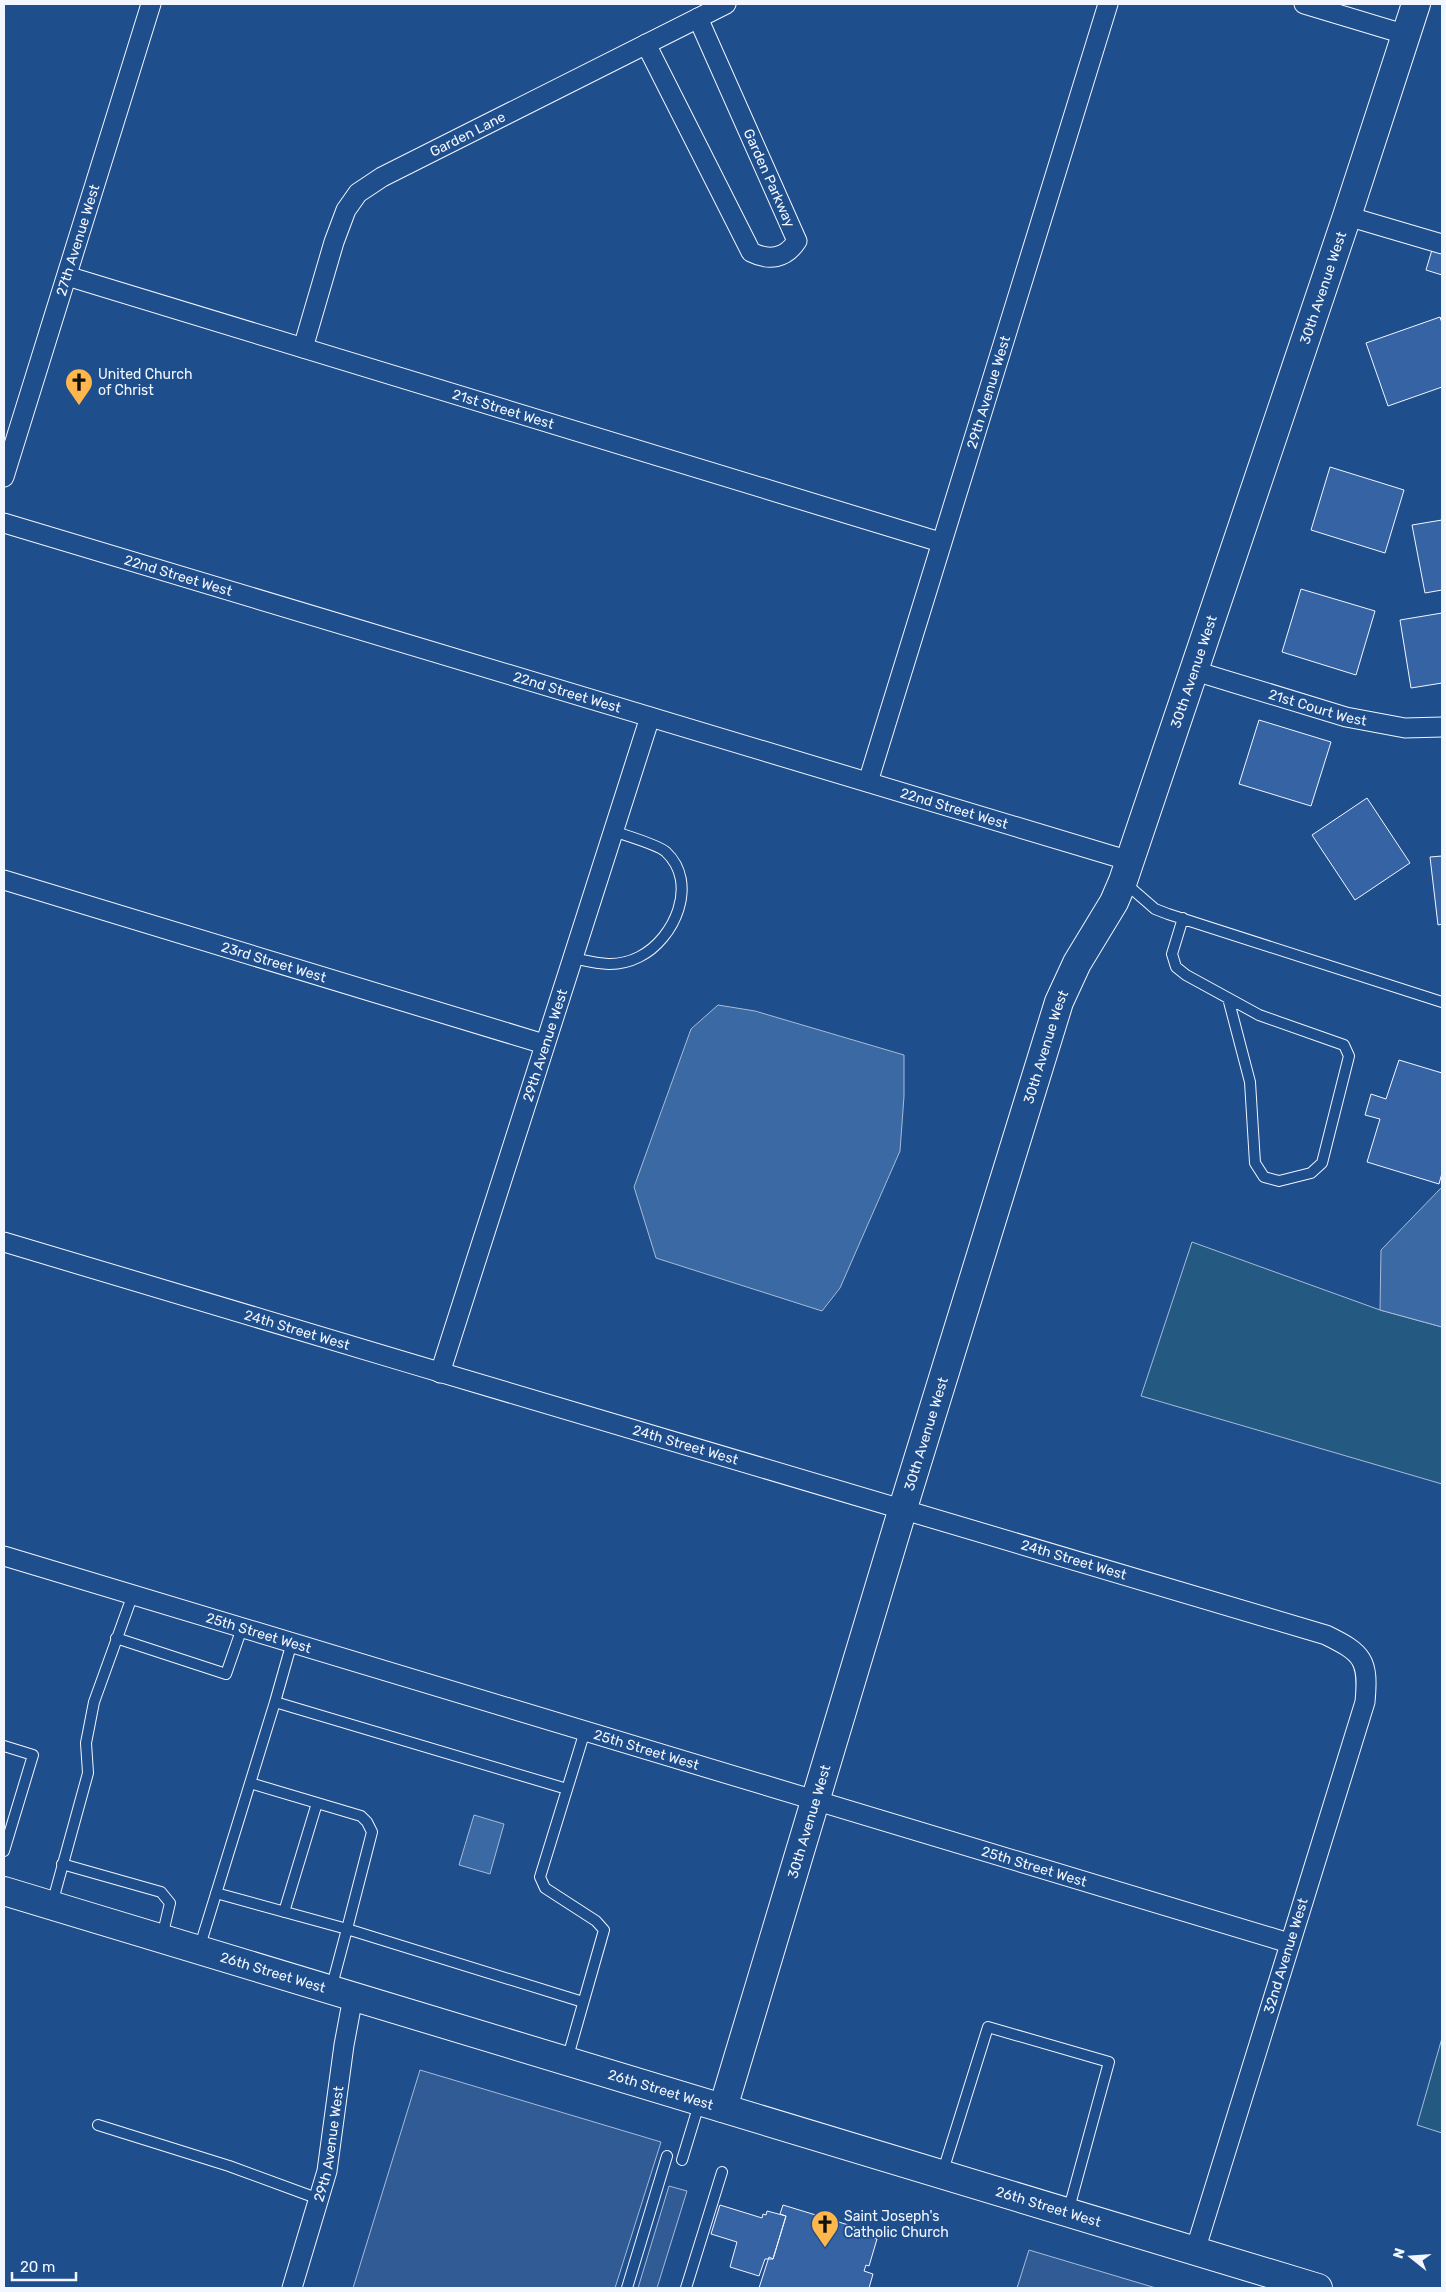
<svg xmlns="http://www.w3.org/2000/svg" width="1446" height="2292" font-family="Rubik,sans-serif">
  <style>
    .green { fill: #245a82; stroke: #a8bbd7 }
    .parking { fill: #305b95; stroke: #a8bbd7 }
    .water { fill: #3b69a3; stroke: #a8bbd7 }
    .building { fill: #3563a3; stroke: #f2f6ff }
    .lines { fill: none; stroke-linecap: round; stroke-linejoin: round }
    .lane-casing { stroke: #f2f6ff; stroke-width: 12 }
    .street-casing { stroke: #f2f6ff; stroke-width: 21 }
    .secondary-casing { stroke: #f2f6ff; stroke-width: 30 }
    .lane { stroke: #1f4e8c; stroke-width: 10 }
    .street { stroke: #1f4e8c; stroke-width: 19 }
    .secondary { stroke: #1f4e8c; stroke-width: 28 }
    .labels { text-anchor: middle; dominant-baseline: central; stroke-width: 4; stroke-linejoin: round; paint-order: stroke }
    .street-label { font-size: 14px; fill: #f2f6ff; stroke: #1f4e8c }
    .poi-label { font-size: 14px; fill: #f2f6ff; stroke: #1f4e8c; text-anchor: start }
  </style>
  <rect width="100%" height="100%" fill="#1f4e8c"/>
  <path class="green" d="M1192,1242L1380,1310L1442,1327V1484L1141,1396Z
    M1442,2038V2133L1417,2125Z"/>
  <path class="parking" d="M420,2070L661,2142L615,2288H353Z
    M669,2186L687,2191L657,2288H638Z
    M1029,2250L1156,2288H1017Z"/>
  <path class="water" d="M718,1005L755,1011L904,1055V1096L900,1151L840,1288L822,1311L656,1258L634,1187L691,1029Z
    M1442,1187V1327L1380,1310L1381,1250Z
    M474,1815L504,1824L490,1874L459,1865Z"/>
  <path class="building" d="M1437,233L1442,235V275L1426,270Z
    M1440,317L1442,323V387L1388,406L1366,343Z
    M1330,467L1404,490L1385,553L1311,530Z
    M1442,520V590L1425,593L1412,525Z
    M1301,589L1375,611L1356,675L1282,652Z
    M1442,613V683L1411,688L1400,620Z
    M1259,720L1331,742L1311,806L1239,784Z
    M1367,798L1410,863L1355,900L1312,835Z
    M1442,856V924L1438,925L1430,857Z
    M1399,1060L1442,1073V1173L1439,1184L1367,1162L1380,1119L1365,1115L1371,1094L1386,1099Z
    M720,2205L762,2218L763,2214L766,2215L767,2211L786,2216L773,2259H765L759,2276L730,2267L737,2242L711,2234Z
    M783,2205L855,2227L853,2232L877,2239L869,2266L866,2265L864,2271L873,2274L869,2288H759L769,2257L773,2259L786,2216L780,2214Z"/>
  <g class="lines">
    <g class="lane-casing">
      <path id="lane" d="M1124,882L1155,909L1168,914L1442,1002
        M1183,918L1172,954L1176,967L1186,975L1259,1015L1344,1045L1349,1056L1322,1163L1311,1173L1279,1181L1264,1177L1255,1163L1250,1082L1228,998
        M572,958C596,963 615,969 639,957C675,939 699,883 666,852C659,845 624,835 613,831
        M116,1638L226,1674L242,1628
        M275,1702L292,1642
        M4,1746L33,1755L4,1851
        M250,1783L361,1816L367,1822L372,1832L347,1929L583,2002
        M62,1864L161,1892L170,1903L162,1937
        M216,1893L347,1929L331,1989
        M52,1904L88,1773L86,1743L94,1702L133,1594
        M284,1912L317,1803
        M199,1949L275,1702L567,1789
        M567,2060L604,1930L596,1921L545,1888L540,1877L585,1731
        M98,2125L229,2166L319,2199
        M682,2160L700,2101
        M942,2174L988,2027L1109,2062L1068,2212
        M627,2288L667,2156
        M686,2288L722,2172"/>
    </g>
    <g class="street-casing">
      <g id="street">
        <path d="M1304,4L1407,35"/>
        <path d="M646,44L751,252C769,261 785,259 797,241L698,18"/>
        <path d="M1347,216L1442,244"/>
        <path id="s1" d="M67,276L940,542"/>
        <path id="s2" d="M303,348L334,242L346,210L358,193L382,177L726,4"/>
        <path id="s3" d="M4,477L151,4"/>
        <path id="s4" d="M4,523L1130,861"/>
        <path id="s5" d="M1195,671L1346,717L1405,728L1442,727"/>
        <path id="s6" d="M868,782L1108,4"/>
        <path id="s7" d="M4,880L544,1044"/>
        <path id="s8" d="M4,1242C444,1375 885,1502 1326,1635C1363,1653 1369,1660 1365,1702L1195,2251"/>
        <path id="s9" d="M440,1373L650,717"/>
        <path id="s10" d="M4,1556L1289,1943"/>
        <path id="s11" d="M292,2288L327,2171L344,2045L353,1997"/>
      </g>
    </g>
    <g class="secondary-casing">
      <g id="secondary">
        <path id="s12" d="M4,1891L1318,2288"/>
        <path id="s13" d="M723,2108L903,1508L1059,1002L1077,963L1114,902L1123,881L1347,216L1416,4"/>
      </g>
    </g>
    <use href="#lane" class="lane"/>
    <use href="#street" class="street"/>
    <use href="#secondary" class="secondary"/>
  </g>
  <defs>
    <g id="church-pin" transform="scale(1.4375)"><path d="M0 17L-7.5 6A9.5 9.5 0 1 1 7.5 6Z" fill="#ffb74d" stroke="#1f4e8c"/><path d="M-1.2-6h2.4v3.5h3.3v2.4h-3.3V6h-2.4V-.1h-3.3v-2.4h3.3Z" fill="#111"/></g>
  </defs>
  <g fill-rule="evenodd">
    <use href="#church-pin" x="79" y="382"/>
    <use href="#church-pin" x="825" y="2224"/>
  </g>
  <g class="labels">
    <g class="street-label">
      <text stroke="none"><textPath href="#s2" startOffset="290">Garden Lane</textPath></text>
      <text transform="translate(769 178) rotate(66)">Garden Parkway</text>
      <text stroke="none"><textPath href="#s3" startOffset="248">27th Avenue West</textPath></text>
      <text stroke="none"><textPath href="#s13" startOffset="1919">30th Avenue West</textPath></text>
      <text stroke="none"><textPath href="#s6" startOffset="408">29th Avenue West</textPath></text>
      <text stroke="none"><textPath href="#s1" startOffset="456">21st Street West</textPath></text>
      <text stroke="none"><textPath href="#s4" startOffset="182">22nd Street West</textPath></text>
      <text stroke="none"><textPath href="#s13" startOffset="1514">30th Avenue West</textPath></text>
      <text stroke="none"><textPath href="#s4" startOffset="588">22nd Street West</textPath></text>
      <text stroke="none"><textPath href="#s5" startOffset="128">21st Court West</textPath></text>
      <text stroke="none"><textPath href="#s4" startOffset="992">22nd Street West</textPath></text>
      <text stroke="none"><textPath href="#s7" startOffset="282">23rd Street West</textPath></text>
      <text stroke="none"><textPath href="#s9" startOffset="344">29th Avenue West</textPath></text>
      <text stroke="none"><textPath href="#s13" startOffset="1109">30th Avenue West</textPath></text>
      <text stroke="none"><textPath href="#s8" startOffset="306">24th Street West</textPath></text>
      <text stroke="none"><textPath href="#s13" startOffset="704">30th Avenue West</textPath></text>
      <text stroke="none"><textPath href="#s8" startOffset="711">24th Street West</textPath></text>
      <text stroke="none"><textPath href="#s8" startOffset="1116">24th Street West</textPath></text>
      <text stroke="none"><textPath href="#s10" startOffset="266">25th Street West</textPath></text>
      <text stroke="none"><textPath href="#s10" startOffset="671">25th Street West</textPath></text>
      <text stroke="none"><textPath href="#s13" startOffset="299">30th Avenue West</textPath></text>
      <text stroke="none"><textPath href="#s10" startOffset="1076">25th Street West</textPath></text>
      <text transform="translate(1286 1956) rotate(-73)">32nd Avenue West</text>
      <text stroke="none"><textPath href="#s12" startOffset="281">26th Street West</textPath></text>
      <text stroke="none"><textPath href="#s12" startOffset="686">26th Street West</textPath></text>
      <text stroke="none"><textPath href="#s11" startOffset="149">29th Avenue West</textPath></text>
      <text stroke="none"><textPath href="#s12" startOffset="1091">26th Street West</textPath></text>
    </g>
    <g class="poi-label">
      <text x="98" y="374">United Church<tspan x="98" dy="16">of Christ</tspan></text>
      <text x="844" y="2216">Saint Joseph's<tspan x="844" dy="16">Catholic Church</tspan></text>
    </g>
  </g>
  <rect width="1446" height="2292" fill="none" stroke="#f2f6ff" stroke-width="10"/>
  <g transform="translate(1411 2257) rotate(287)" stroke="#1f4e8c" stroke-width="4" paint-order="stroke">
  <path d="M0-4L9 19L0 12L-9 19Z" fill="#f2f6ff"/>
  <text y="-8" font-size="14" font-weight="bold" text-anchor="middle" fill="#f2f6ff">N</text>
  </g>
  <path d="M12 2272v8h64v-8" fill="none" stroke="#f2f6ff" stroke-width="2.5"/>
  <text x="20" y="2272" font-size="15" fill="#f2f6ff" stroke="#1f4e8c" stroke-width="4" paint-order="stroke">20 m</text>
</svg>
